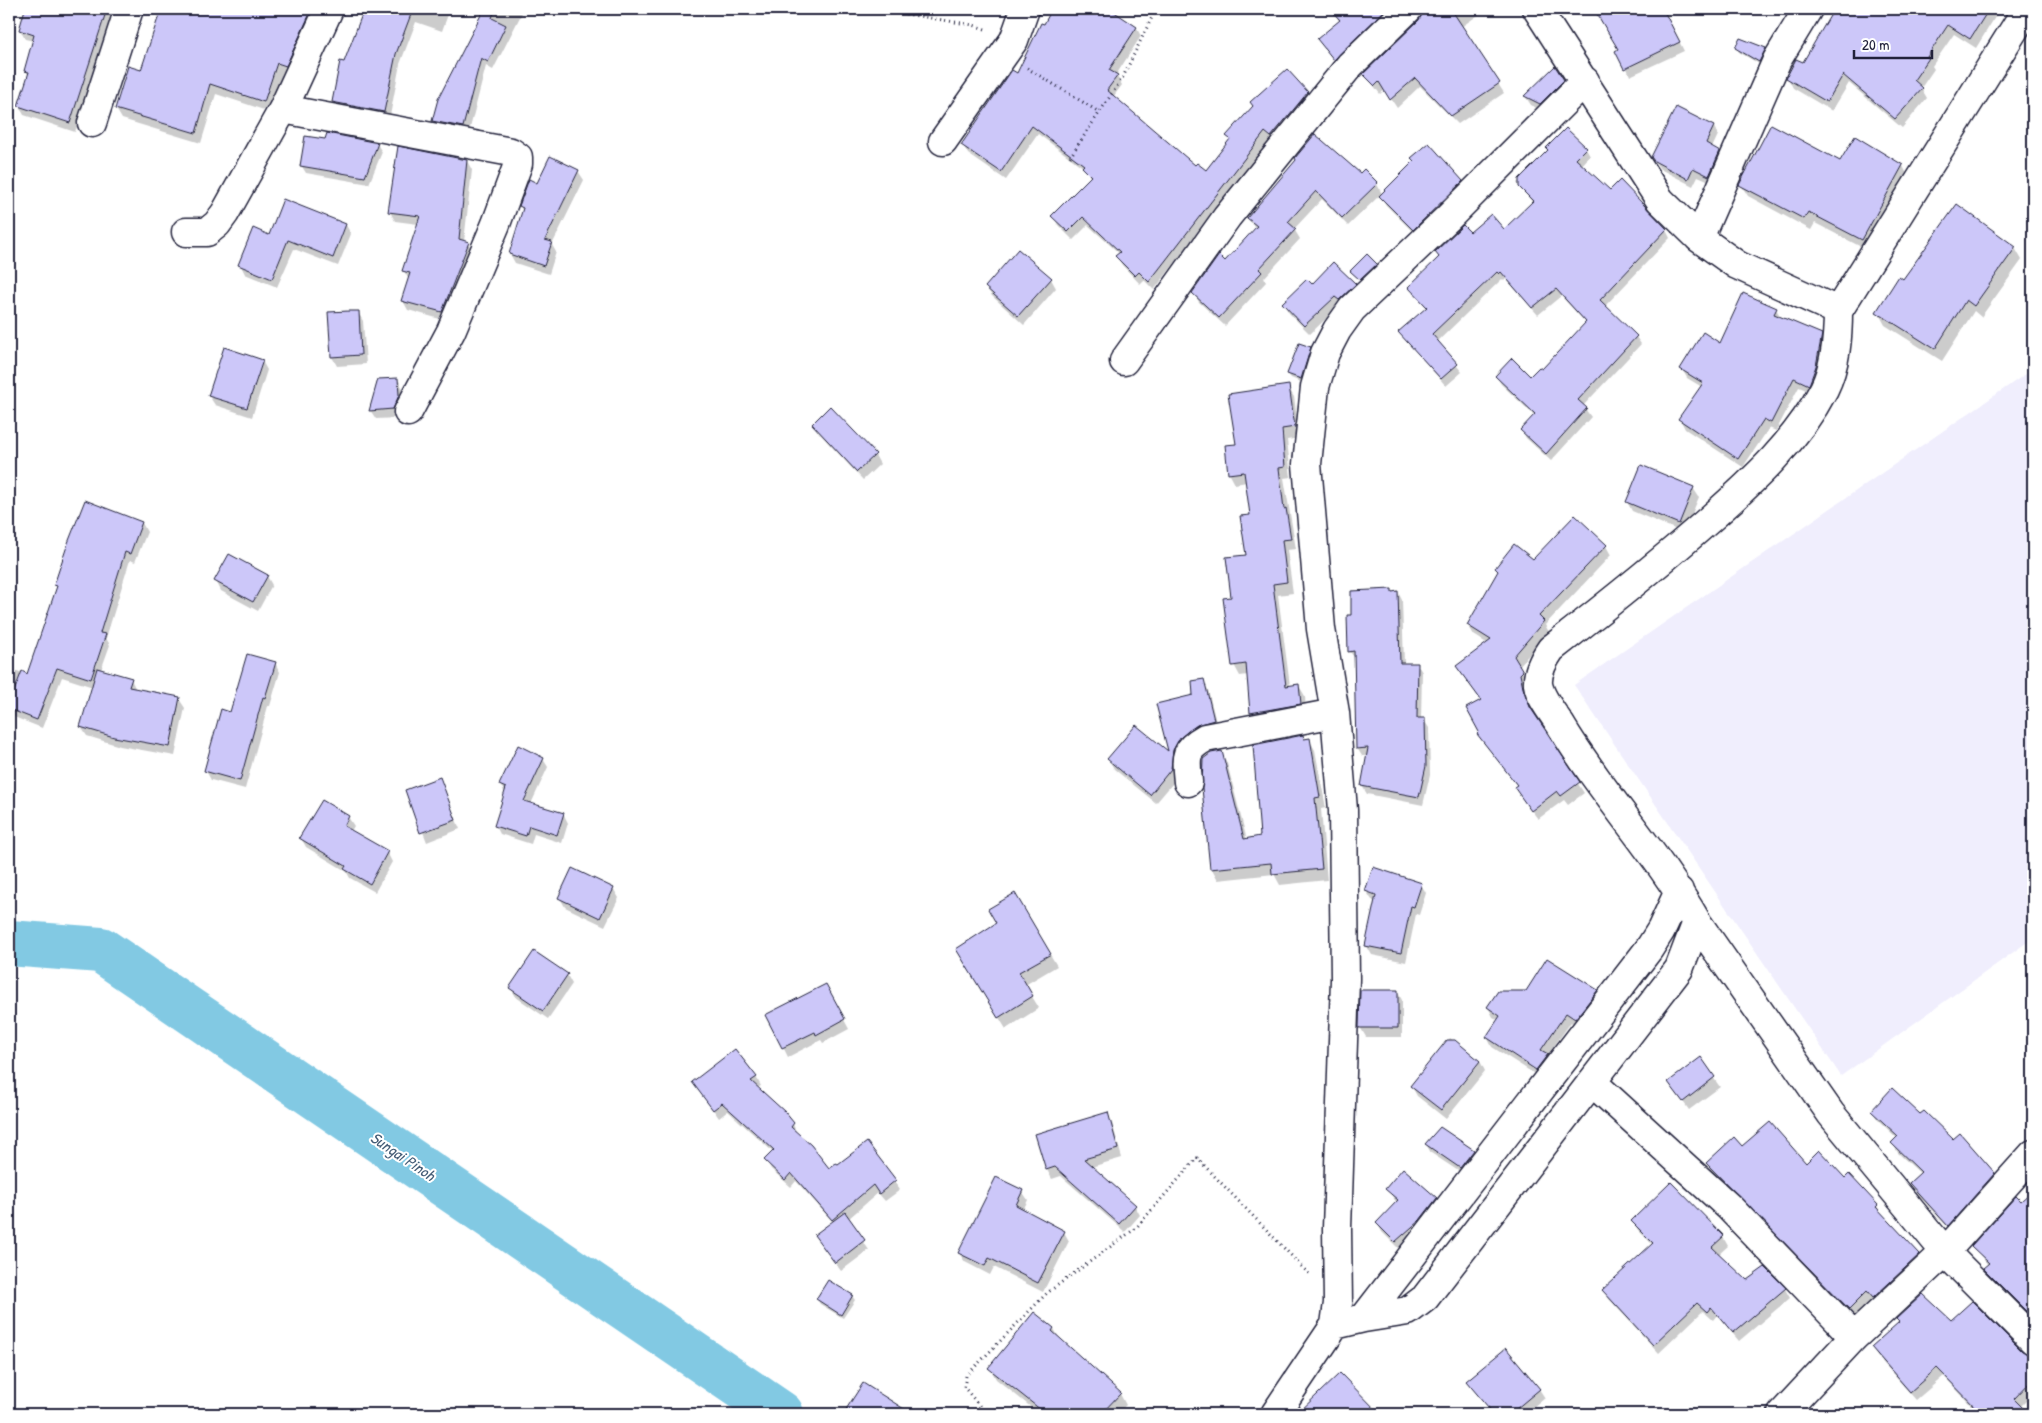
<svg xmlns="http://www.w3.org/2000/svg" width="2042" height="1423" font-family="'Patrick Hand',sans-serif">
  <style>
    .built { fill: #f0eefd }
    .shadow { fill: #0003 }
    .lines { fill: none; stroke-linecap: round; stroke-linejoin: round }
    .river { stroke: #82c9e3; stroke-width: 46 }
    .building { fill: #ccc7f9; stroke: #22223b }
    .street-casing { stroke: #22223b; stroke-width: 31 }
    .path { stroke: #22223b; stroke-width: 3; stroke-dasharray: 1 4; stroke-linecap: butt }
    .street { stroke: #fff; stroke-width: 28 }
    .labels { text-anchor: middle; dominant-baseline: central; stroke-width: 4; stroke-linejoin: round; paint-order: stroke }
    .water-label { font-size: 16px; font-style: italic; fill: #445c76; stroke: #fff }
  </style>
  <rect width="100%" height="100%" fill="#fff"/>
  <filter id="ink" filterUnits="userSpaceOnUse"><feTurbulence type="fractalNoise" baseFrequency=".02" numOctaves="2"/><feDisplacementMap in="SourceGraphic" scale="10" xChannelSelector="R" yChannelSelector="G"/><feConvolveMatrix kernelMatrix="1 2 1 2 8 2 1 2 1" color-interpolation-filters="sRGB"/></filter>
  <g filter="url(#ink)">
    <path class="built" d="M2033,369V938L1841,1076L1574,685Z"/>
    <path class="shadow" d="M27,9H116L75,132L24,115L19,106L29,76L26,71L34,41L25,39L20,30Z
      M162,9H325L292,75L283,72L270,112L216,94L201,143L122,119L116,109L142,71Z
      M366,9H450L442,31L416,22L400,64L389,121L339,111L334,102L345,63Z
      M486,9H524L493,70L486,66L468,136L439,130L434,121L440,99Z
      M1053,9H1115L1117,14L1136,27L1141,36L1116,75L1122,85L1113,97L1195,167L1206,172L1230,141L1228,136L1307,93L1312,102L1277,145L1270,140L1154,290L1144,280L1140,284L1122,265L1117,257L1120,254L1088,225L1073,240L1058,225L1053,216L1091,178L1084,168L1038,134L1006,180L968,154L963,145L1017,75Z
      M1331,9H1401L1340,68L1319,39L1340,22Z
      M1424,9H1487L1461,27L1504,93L1458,124L1420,86L1397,108L1385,90L1380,94L1365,74L1420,21Z
      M1596,9H1663L1684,51L1630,76L1620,50Z
      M1836,9H1850L1853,11L1855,9H2000L1976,48L1954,34L1932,66L1934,69L1921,88L1927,98L1902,128L1849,83L1832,111L1793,88L1788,78L1803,63Z
      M1737,48L1765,49L1768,53L1761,65L1739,52Z
      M1563,81L1568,90L1545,113L1531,105L1525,96Z
      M1714,127L1718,135L1712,148L1719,152L1724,160L1714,183L1698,176L1693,186L1660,169L1652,157Z
      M377,144L382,152L369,184L306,173L301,165Z
      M1586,149L1590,156L1581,166L1610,192L1620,182L1666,230L1670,238L1605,306L1636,337L1641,344L1583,406L1591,417L1551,461L1526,438L1522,430L1535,416L1501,384L1496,376L1530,378L1542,371L1586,323L1561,296L1538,315L1506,279L1504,281L1502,279L1437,342L1462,372L1446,386L1400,333L1427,308L1410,287L1470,234L1504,231L1533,203L1517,183L1549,151Z
      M1297,160L1360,175L1377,184L1382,194L1462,182L1467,191L1419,238L1386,205L1380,195L1348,226L1322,199L1294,229L1300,239L1264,278L1266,282L1225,326L1199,302L1194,293L1256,229L1248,218Z
      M467,161L472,170L464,242L468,243L473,252L447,321L408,310L403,301L409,280L404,271L418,224L395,221L390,212Z
      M1840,163L1903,166L1909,178L1869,251L1815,223L1811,230L1748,196L1741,185Z
      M578,171L584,180L552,245L556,252L549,274L515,263L510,254L523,211L520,206L537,184Z
      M346,225L351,234L338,266L294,249L277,287L245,274L240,264L269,236Z
      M2015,248L2022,260L1981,317L1974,311L1942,361L1885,325L1878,312L1903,280Z
      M1018,251L1051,279L1056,288L1024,325L992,296L986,287Z
      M1376,265L1378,269L1363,283L1352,271Z
      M1355,284L1360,294L1340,305L1310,334L1289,313L1284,304L1312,286Z
      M1776,309L1782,319L1821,335L1826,344L1814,393L1799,387L1776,431L1769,428L1743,467L1685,429L1680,419L1702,387L1687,378L1682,369Z
      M358,312L363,321L366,364L337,366L332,357Z
      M1310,348L1312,352L1303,383L1291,378L1288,374Z
      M262,361L267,370L252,417L215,405L209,396Z
      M398,379L403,389L404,405L398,418L376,419L370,410Z
      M1288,387L1294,397L1300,438L1287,440L1291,477L1284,478L1296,549L1287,550L1293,593L1278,595L1290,686H1299L1305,696L1306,714L1257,723L1251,713L1248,675L1240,676L1234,665L1233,598L1247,556L1251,516L1247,482L1235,484L1229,473L1237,445Z
      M813,424L875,455L880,464L863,480L819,433Z
      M1693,488L1699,497L1684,533L1632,511L1627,502Z
      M142,523L147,532L135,562L130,560L106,638L110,645L101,670L131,679L136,690L179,699L185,708L175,756L120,746L87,736L81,727L93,687L62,677L42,728L14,717L9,709L12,699L9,698V668L28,675L58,588L56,585Z
      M1606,546L1611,555L1545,625L1549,632L1519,666L1528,682L1525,685L1534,715L1584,793L1568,805L1564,800L1538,819L1521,797L1515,788L1517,786L1479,734L1481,701L1458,666L1488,644L1474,635L1468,625L1533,561Z
      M267,576L272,585L258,611L221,591L216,581Z
      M1391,590L1393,593L1398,592L1402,600L1404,664H1417L1422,672L1421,720H1424L1429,728L1430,775L1423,805L1367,794L1362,786L1368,756H1362L1357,748L1356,659L1349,651L1352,616Z
      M275,663L280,672L270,706H268L245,789L211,780L206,771L231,713Z
      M1203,681L1208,690L1218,730L1156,803L1114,769L1109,760L1170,754Z
      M1303,736L1305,740L1309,739L1315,750L1326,808L1321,809L1327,880L1280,885L1274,874L1218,880L1212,869L1204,788L1221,752L1227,763L1247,840L1262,837Z
      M543,759L548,767L531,804L564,815L568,823L562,843L534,834L531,844L500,834L496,826L506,794L500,785Z
      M439,779L460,829L427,842L407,791Z
      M348,817L354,826L351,831L387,852L392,862L375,892L350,878L346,871L306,847L301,838Z
      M1421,884L1426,893L1419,915L1416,914L1406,962L1372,955L1366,945L1376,902L1372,900L1366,891Z
      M613,888L619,898L605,926L565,907L560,898Z
      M1015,895L1057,966L1025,985L1039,1008L1006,1029L964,961L998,924Z
      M567,975L572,984L548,1019L516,997L511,988Z
      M826,986L849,1029L823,1043L821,1040L788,1057L767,1015Z
      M1597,990L1602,1000L1581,1028L1571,1022L1547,1056L1552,1064L1541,1078L1492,1047L1487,1037L1499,1020L1493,1017L1488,1007L1527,993Z
      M1397,991L1402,1000V1037H1366L1360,1027Z
      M1450,1038L1480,1061L1485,1071L1446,1119L1417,1096L1412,1087Z
      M1700,1059L1720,1087L1689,1110L1669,1082Z
      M756,1077L761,1086L757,1088L793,1124L797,1134L828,1169L838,1166L866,1143L900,1190L885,1201L878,1193L848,1219L869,1250L841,1271L821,1244L833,1222L796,1181L791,1187L771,1169L766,1160L773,1152L728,1111L719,1118L694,1082Z
      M1872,1111L1920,1116L1994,1173L2000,1183L1954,1234L1916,1193L1911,1184L1921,1174L1898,1153L1893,1144L1898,1139L1878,1120Z
      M1107,1114L1112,1123L1122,1158L1091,1167L1135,1206L1140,1215L1125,1232L1061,1176L1052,1179L1047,1170Z
      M1426,1144L1473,1151L1478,1160L1466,1176L1431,1153Z
      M1742,1147L1806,1164L1845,1180L1877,1206L1882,1215L1919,1254L1925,1265L1856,1319L1713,1174L1707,1163Z
      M1387,1189L1436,1199L1441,1208L1401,1251L1382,1232L1377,1223L1397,1203Z
      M1022,1191L1028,1200L1023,1210L1064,1232L1069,1241L1043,1292L994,1267L990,1275L965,1262L959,1253Z
      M2033,1192V1321L1991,1278L1985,1269L1988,1265L1973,1246Z
      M1633,1221L1723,1237L1728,1246L1718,1255L1747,1282L1785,1289L1790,1298L1739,1341L1717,1315L1713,1320L1703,1311L1659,1353L1609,1299L1604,1290L1653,1245L1638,1230Z
      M852,1296L855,1300L843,1318L820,1304L817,1299Z
      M1951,1322L2033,1356V1394L2020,1407L2024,1414H1979L1944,1376L1916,1400L1878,1357L1872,1348Z
      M1054,1329L1060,1339L1120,1394L1126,1405L1117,1414H1037V1412L996,1379L990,1368Z
      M1340,1375L1378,1414H1308L1305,1409Z
      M1468,1381L1539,1389L1545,1398L1526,1414H1493Z
      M898,1407L902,1414H852L848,1408Z
      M1808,1411L1816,1414H1805Z"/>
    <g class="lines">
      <path class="river" d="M9,943L101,950L781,1414"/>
    </g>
    <path class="building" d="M25,9H107L70,123L18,106L29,72L24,71L34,35L19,30Z
      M161,9H312L286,66L277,63L264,102L210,84L196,133L115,109L128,66L141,70Z
      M364,9H413L396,54L384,112L332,102L340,61L344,62Z
      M484,9H495L492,18L506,25L488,62L481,58L463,127L432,121L438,99Z
      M1052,9H1110L1137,27L1109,70L1118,75L1107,90L1195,165L1197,163L1206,170L1230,139L1226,136L1253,106L1250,102L1287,69L1308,92L1271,137L1265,132L1149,282L1139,272L1135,276L1115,256L1120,252L1083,217L1068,232L1051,216L1091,176L1082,167L1084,165L1032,126L1001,172L961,145L1012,70L1017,73L1041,23L1044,24Z
      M1330,9H1386L1334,60L1317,39L1340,20Z
      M1423,9H1451L1500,83L1451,116L1415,78L1390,100L1379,82L1375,86L1363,74L1419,20Z
      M1594,9H1663L1680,42L1624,69L1615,51L1618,49Z
      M1834,9H1989L1970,39L1948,25L1927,57L1929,58L1914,80L1923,88L1895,119L1843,75L1827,102L1786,78L1796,59L1803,62Z
      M1740,38L1766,48L1759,62L1735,48Z
      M1555,66L1564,80L1540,104L1524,96Z
      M1676,107L1714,126L1706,143L1720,151L1709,176L1693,168L1688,179L1654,161L1651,157Z
      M1771,124L1840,161L1855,136L1903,165L1862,240L1808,212L1804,219L1739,185Z
      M1566,128L1587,148L1576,159L1610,190L1620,180L1667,229L1600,300L1637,336L1578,400L1587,408L1546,454L1520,430L1535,414L1495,376L1512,358L1530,376L1539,367L1542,369L1586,322L1556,289L1532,308L1501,272L1499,274L1497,272L1432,334L1458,364L1441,379L1398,332L1427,307L1408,287L1439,257L1435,252L1463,225L1470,232L1491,214L1504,229L1533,201L1519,187V179L1548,150L1546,148Z
      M327,133L378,143L365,177L300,166L305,136L325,139Z
      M1315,134L1360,173L1364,169L1378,183L1342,218L1316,191L1288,222L1296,229L1259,269L1262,272L1219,318L1192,293L1219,255L1225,261L1257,226L1247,218L1296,160L1295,158Z
      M1429,143L1463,181L1413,230L1379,196L1414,161L1411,158Z
      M398,146L467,160L459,239L469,242L442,312L401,301L410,273L402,271L420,216L388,212Z
      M550,156L579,170L545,240L552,242L544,266L509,254L523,208L519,206L529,179L537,183Z
      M283,199L346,224L333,258L288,240L272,279L238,265L253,228L269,235Z
      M1957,204L2016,247L1974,306L1966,300L1935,349L1876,312L1899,276L1903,279Z
      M1018,249L1052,278L1018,316L985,287Z
      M1367,254L1377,264L1360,280L1350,271Z
      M1333,262L1356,284L1339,300L1335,297L1304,326L1282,303L1307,279L1312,284Z
      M1743,293L1777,308L1774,314L1822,334L1816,366L1809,385L1794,378L1771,423L1764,419L1738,459L1678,419L1703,383L1680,369L1703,332L1720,343Z
      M349,311H359L361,355L331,357L328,312Z
      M1299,343L1311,347L1301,379L1287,374Z
      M224,347L263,360L247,408L208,396Z
      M398,378L399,395L393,409L369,411L378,379Z
      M1289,385L1295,427L1282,429L1285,467L1279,468L1284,509L1286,508L1291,539L1282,540L1287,582L1273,584L1286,686L1299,684L1301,704L1250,713L1246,664L1232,666L1223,598L1231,597L1226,557L1246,555L1240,516L1250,515L1244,472L1228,474L1225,445L1236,444L1228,394Z
      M830,406L876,454L857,472L812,424Z
      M1641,465L1694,487L1679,524L1626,502Z
      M85,500L142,522L130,554L125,552L100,633L106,634L91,679L57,668L37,720L9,709V704L22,671L27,674L57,586L54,585L68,543Z
      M1575,515L1607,545L1539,616L1544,621L1514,656L1523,671L1520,674L1523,688L1530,707L1580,782L1561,796L1557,791L1531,811L1514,787L1517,785L1477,734L1479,732L1466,708L1481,700L1456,666L1491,640L1467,625L1498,571L1495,568L1514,544L1533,559Z
      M229,554L268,575L253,602L214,581Z
      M1392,589V592L1398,591L1400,663H1418L1417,718H1425L1426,766L1419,797L1361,786L1368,748L1356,749L1354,651L1348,652L1347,615H1351V591Z
      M247,654L276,662L265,698L263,697L240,781L204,771L221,709L230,712Z
      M97,668L132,678L129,687L180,697L170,747L114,737L80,727Z
      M1204,679L1214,720L1197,725L1181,737L1173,750L1171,769L1150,795L1107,759L1136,725L1168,751L1156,704L1193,695L1192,681Z
      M1303,735L1304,739L1310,738L1320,797L1315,798L1322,869L1272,874L1271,863L1210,869L1202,788L1203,759L1211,753L1222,751L1244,839L1260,836L1253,745Z
      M518,745L544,758L524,801L564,813L557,835L529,826L526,836L494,826L506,788L499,785Z
      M440,777L456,820L420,833L405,790Z
      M322,800L349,816L344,826L388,851L370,884L344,869L346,866L299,838Z
      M1373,867L1422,883L1414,907L1411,906L1401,953L1365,946L1376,895L1365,891Z
      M572,868L614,888L600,918L558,898Z
      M1015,893L1051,954L1019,972L1033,996L998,1018L956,949L996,923L988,909Z
      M534,951L568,974L543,1011L509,988Z
      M1547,958L1598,990L1575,1019L1566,1013L1541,1050L1548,1054L1536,1070L1486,1037L1500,1016L1487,1007L1498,991H1526Z
      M826,984L845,1019L816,1035L815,1032L782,1048L765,1015Z
      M1360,990H1398V1028H1359Z
      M1447,1040H1455L1480,1061L1441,1110L1410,1086Z
      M735,1049L757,1077L751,1081L785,1112L794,1123L791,1127L811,1145L829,1168L836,1163L838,1164L867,1142L896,1180L879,1194L873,1185L832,1220L791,1173L785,1180L764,1160L774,1150L722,1103L713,1110L692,1082Z
      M1701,1057L1715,1077L1683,1102L1668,1082Z
      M1892,1088L1920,1114L1924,1111L1953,1139L1960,1133L1995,1173L1948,1226L1909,1183L1921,1172L1891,1143L1898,1136L1871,1111Z
      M1108,1112L1118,1149L1084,1159L1136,1205L1119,1224L1055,1167L1046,1170L1035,1134Z
      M1770,1122L1806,1163L1819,1150L1845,1178L1849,1174L1878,1205L1876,1207L1920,1254L1873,1298L1867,1291L1849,1309L1706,1163L1734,1137L1742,1146Z
      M1440,1127L1474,1150L1460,1168L1425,1144Z
      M1403,1168L1437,1198L1420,1220L1395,1242L1376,1223L1398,1200L1385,1189Z
      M996,1177L1023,1190L1016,1205L1065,1231L1038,1283L989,1258L985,1266L958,1253Z
      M1671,1182L1724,1236L1712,1247L1747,1280L1765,1267L1786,1288L1733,1333L1711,1307L1707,1312L1697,1303L1653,1345L1602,1290L1653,1243L1631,1221Z
      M2033,1190V1318L1983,1268L1989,1263L1971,1246L2016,1196L2021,1201Z
      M845,1212L865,1240L835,1263L814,1235Z
      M828,1280L853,1295L841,1315L816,1299Z
      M1923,1294L1951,1320L1972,1301L2022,1351L2033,1355V1379L2014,1399L2029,1414H1982L1937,1368L1910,1392L1871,1347L1899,1322L1896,1319Z
      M1034,1312L1054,1328L1052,1331L1121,1393L1101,1414H1046L988,1368Z
      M1506,1348L1540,1389L1510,1414H1494L1466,1381Z
      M1340,1373L1380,1414H1297Z
      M863,1383L912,1414H843Z"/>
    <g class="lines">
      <g class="street-casing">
        <path id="street" d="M1537,9L1660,200L1699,238L1737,265L1838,311C1838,337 1836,365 1824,389C1797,441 1753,481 1710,519C1658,565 1605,607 1551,649C1544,659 1537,671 1538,684C1540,698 1553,713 1560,724C1601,793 1657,852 1697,922L1831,1114L1945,1252L2033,1340
          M283,109L511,152L518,157V164L496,224L451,331L408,412
          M92,123L129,9
          M943,141L1014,40L1025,9
          M186,232H207L217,224L225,213L283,109L329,9
          M1699,238L1777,60L1808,9
          M1838,311L2027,9
          M1124,361L1227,217L1350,65L1408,9
          M1188,782C1186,758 1183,750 1205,738L1335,713
          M1592,1082L1729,1207L1854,1337
          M1364,1318L1408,1311L1425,1298L1679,969L1697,922
          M1335,1325L1364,1318L1649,949L1661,930L1679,891
          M1275,1414L1335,1325L1338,1303L1337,1229L1345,979L1343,810L1335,713L1321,629L1307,464L1315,387L1325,353L1337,330L1352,309L1448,218L1585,81
          M1782,1414L1854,1337L1945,1252L2033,1154"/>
      </g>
      <path class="path" d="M876,9L973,25L988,30
        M1027,68L1099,112
        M1070,157L1123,77L1156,9
        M986,1414L964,1387L966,1376L1047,1293L1136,1228L1197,1158L1310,1275"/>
      <use href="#street" class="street"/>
    </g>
  </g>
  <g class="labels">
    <g class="water-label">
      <text transform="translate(403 1156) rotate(34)">Sungai Pinoh</text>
    </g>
  </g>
  <rect width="2042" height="1423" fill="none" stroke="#fff" stroke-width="30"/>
  <rect x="15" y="15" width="2012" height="1393" fill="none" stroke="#22223b" stroke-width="2" filter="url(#ink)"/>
  <path d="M1854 50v8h78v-8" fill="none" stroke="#22223b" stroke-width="2.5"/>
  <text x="1862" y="50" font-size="15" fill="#22223b" stroke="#ffffff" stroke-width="4" paint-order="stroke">20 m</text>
</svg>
